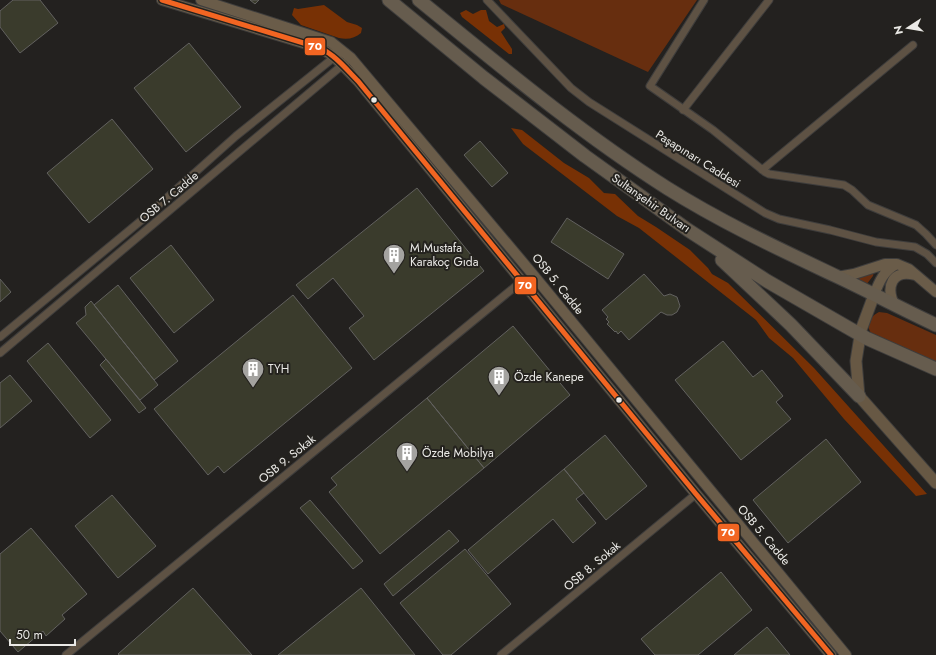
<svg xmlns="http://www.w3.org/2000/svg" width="936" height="655" font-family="Jost,sans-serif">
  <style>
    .green { fill: #672e0f }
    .forest { fill: #783105 }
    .building { fill: #3a3b2c; stroke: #62615f }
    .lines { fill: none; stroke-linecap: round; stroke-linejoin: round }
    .street-casing { stroke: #3e3d3c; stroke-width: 9 }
    .secondary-casing { stroke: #3e3d3c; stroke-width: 12 }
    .primary-casing { stroke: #3e3d3c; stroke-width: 13 }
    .highway-casing { stroke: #3e3d3c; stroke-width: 15 }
    .street { stroke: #5e5244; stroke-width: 7 }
    .secondary { stroke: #6a5c49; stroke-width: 10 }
    .primary { stroke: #675844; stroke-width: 11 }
    .highway { stroke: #665c4e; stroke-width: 13 }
    .bus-1-casing { stroke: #24221e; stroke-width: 8 }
    .bus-1 { stroke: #f26522; stroke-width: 5 }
    .bus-dot { fill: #eae9e6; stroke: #24221e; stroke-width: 1.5 }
    .labels { text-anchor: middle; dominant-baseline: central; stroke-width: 4; stroke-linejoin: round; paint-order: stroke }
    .street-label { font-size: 12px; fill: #eae9e6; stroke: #24221e }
    .poi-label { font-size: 12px; fill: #eae9e6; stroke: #24221e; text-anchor: start }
    .line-badge { stroke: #24221e; stroke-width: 1.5 }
    .badge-label { font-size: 11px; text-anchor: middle; font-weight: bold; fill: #fff }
  </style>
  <rect width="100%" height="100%" fill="#23211f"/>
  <path class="green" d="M499,0H697L648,72L501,4Z
    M874,272L873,276L866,285L853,277Z
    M879,312L887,313L936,335V363L871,333C865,324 871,316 879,312Z"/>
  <path class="forest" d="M324,5L347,22L357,25L362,28L361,33C355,38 348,40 339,38L301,25L292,15L294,8L298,9Z
    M466,10L473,14L481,10H486L489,21L497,27L504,24L505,28L501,32L512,49V54H509L462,17L460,13Z
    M511,128L522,130L564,163L589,178L604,193L615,194L638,216L656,227L690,250L708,268L712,274L728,283L814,368L927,494L916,496L844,419L793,358L769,338L756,320L639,228L617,216L523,144Z"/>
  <path class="building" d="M13,0H40L58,23L20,53L0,27V11Z
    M250,0H259L255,4Z
    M189,43L241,107L186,152L134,88Z
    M112,119L153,169L89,223L47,173Z
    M480,141L508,173L492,187L464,155Z
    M417,188L484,271L374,360L349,328L364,316L333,278L308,299L296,285Z
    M567,218L624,254L608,279L551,242Z
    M171,245L214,300L174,333L130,278Z
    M644,274L664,296L670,294L677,297L680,306L677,312L672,315H667L661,312L629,340L621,331L618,334L616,331L615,332L607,324L609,322L606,319L608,317L602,310Z
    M0,279L11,292L0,302Z
    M118,285L178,361L154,380L94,305Z
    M293,295L352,368L224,473L218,466L208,475L154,409Z
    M91,301L158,385L140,400L76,323L86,315L85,307Z
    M513,326L570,395L484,468L427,398Z
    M723,341L753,377L762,370L783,396L776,402L791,419L741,460L675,380Z
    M48,343L111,420L90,438L27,361Z
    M106,359L146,408L139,413L100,365Z
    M10,375L32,401L0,428V383Z
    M427,398L484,468L380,554L329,492L337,485L331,478Z
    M605,435L647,486L606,520L564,469Z
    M826,439L861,482L788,543L753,500Z
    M564,469L584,493L576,499L596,523L573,543L553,519L488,574L468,550Z
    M112,495L156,546L118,578L75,526Z
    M310,500L363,561L353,569L300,508Z
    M31,528L87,594L62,615L65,619L46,636L43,631L18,652L0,631V554Z
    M449,530L459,541L393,596L384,584Z
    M465,549L511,604L451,655H443L400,603Z
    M721,572L752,610L698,655H655L641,639Z
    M193,588L252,655H119L118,654Z
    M361,588L415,655H278Z
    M767,627L790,655H734Z"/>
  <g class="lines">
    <g class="street-casing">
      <path id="street" d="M487,0L571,88L589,102L765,213L779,219L830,230L876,242L915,247L927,254L936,263
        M704,0L650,86L713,130L765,172L769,174L844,185L852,190L868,205L916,225L926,234L936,245
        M683,110L769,0
        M762,170L913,45
        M0,337L143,219L236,136L337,55
        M0,353L346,62
        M66,655L522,281
        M501,655L696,494"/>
    </g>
    <g class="secondary-casing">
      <path id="secondary" d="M162,0L320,48C335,55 346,69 358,81L696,494L831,655
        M201,0L331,42L351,58L530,271L846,655
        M837,277L854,274L885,264H897L909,269L936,292
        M874,295C879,282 884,270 897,264
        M895,306C885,287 892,269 915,275"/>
    </g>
    <g class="primary-casing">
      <path id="primary" d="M874,295L861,330L856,361L859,396L936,483"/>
    </g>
    <g class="highway-casing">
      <path id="highway" d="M389,0L484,78L585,156L688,230L767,281L866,338L936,369
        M419,0C499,65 579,132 667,188C721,222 779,249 836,276C870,292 902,309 936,325
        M722,260L791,325L859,396"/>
    </g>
    <use href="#street" class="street"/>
    <use href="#secondary" class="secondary"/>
    <use href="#primary" class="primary"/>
    <use href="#highway" class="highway"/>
    <g class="bus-1-casing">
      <path id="bus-1" d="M162,0L320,48C335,55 346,69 358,81L696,494L831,655"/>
    </g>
    <use href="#bus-1" class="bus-1"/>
  </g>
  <defs>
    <g id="building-pin" transform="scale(1.15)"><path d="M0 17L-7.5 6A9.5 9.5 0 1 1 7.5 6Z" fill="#a4a3a0" stroke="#24221e"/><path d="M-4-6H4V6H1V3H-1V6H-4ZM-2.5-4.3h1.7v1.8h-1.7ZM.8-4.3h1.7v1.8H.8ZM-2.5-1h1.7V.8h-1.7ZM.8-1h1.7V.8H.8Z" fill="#fff"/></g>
  </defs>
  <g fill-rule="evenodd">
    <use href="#building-pin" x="394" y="255"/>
    <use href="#building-pin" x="253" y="369"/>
    <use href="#building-pin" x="499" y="377"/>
    <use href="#building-pin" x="407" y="453"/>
  </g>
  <g class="bus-dot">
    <circle cx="374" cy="100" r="3.5"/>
    <circle cx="619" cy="400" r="3.5"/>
  </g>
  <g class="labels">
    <g class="street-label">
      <text transform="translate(698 159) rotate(32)">Paşapınarı Caddesi</text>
      <text transform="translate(169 197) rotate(-40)">OSB 7. Cadde</text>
      <text transform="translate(651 203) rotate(35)">Sultanşehir Bulvarı</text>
      <text transform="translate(558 284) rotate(51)">OSB 5. Cadde</text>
      <text transform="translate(287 459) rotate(-39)">OSB 9. Sokak</text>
      <text transform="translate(764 535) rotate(50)">OSB 5. Cadde</text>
      <text transform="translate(592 566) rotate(-40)">OSB 8. Sokak</text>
    </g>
    <g class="poi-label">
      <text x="410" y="248">M.Mustafa<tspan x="410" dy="14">Karakoç Gıda</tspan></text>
      <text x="268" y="369">TYH</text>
      <text x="514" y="377">Özde Kanepe</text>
      <text x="422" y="453">Özde Mobilya</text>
    </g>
  </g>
  <g class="line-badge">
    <rect x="304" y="37" width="22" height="19" rx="4" fill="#f26522"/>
    <rect x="514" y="276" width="23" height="19" rx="4" fill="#f26522"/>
    <rect x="717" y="523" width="23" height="19" rx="4" fill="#f26522"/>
  </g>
  <g class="badge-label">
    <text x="315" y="50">70</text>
    <text x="525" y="289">70</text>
    <text x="728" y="536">70</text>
  </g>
  <g transform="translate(908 28) rotate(258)" stroke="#24221e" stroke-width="3" paint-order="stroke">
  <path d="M0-3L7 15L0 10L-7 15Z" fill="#eae9e6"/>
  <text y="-6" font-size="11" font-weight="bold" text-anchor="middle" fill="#eae9e6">N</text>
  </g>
  <path d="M10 639v6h65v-6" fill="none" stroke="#eae9e6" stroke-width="2"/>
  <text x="16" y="639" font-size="12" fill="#eae9e6" stroke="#24221e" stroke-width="3" paint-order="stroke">50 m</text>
</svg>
